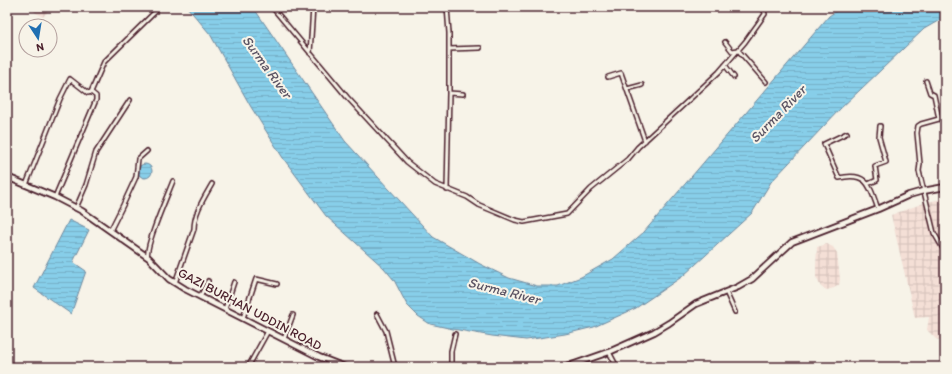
<svg xmlns="http://www.w3.org/2000/svg" width="952" height="374" font-family="Itim,sans-serif">
  <style>
    .industrial { fill: url(#industrial-grid) }
    .water { fill: url(#water-rules); stroke: #6f889d }
    .lines { fill: none; stroke-linecap: round; stroke-linejoin: round }
    .street-casing { stroke: #4a1f2b; stroke-width: 6 }
    .secondary-casing { stroke: #4a1f2b; stroke-width: 8 }
    .street { stroke: #f7f3e8; stroke-width: 3 }
    .secondary { stroke: #f7f3e8; stroke-width: 4.5 }
    .labels { text-anchor: middle; dominant-baseline: central; stroke-width: 4; stroke-linejoin: round; paint-order: stroke }
    .street-label { font-size: 13px; fill: #4a1f2b; stroke: #f7f3e8 }
    .water-label { font-size: 14px; font-style: italic; fill: #5c5464; stroke: #f7f3e8 }
  </style>
  <defs>
    <pattern id="industrial-grid" width="8" height="8" patternUnits="userSpaceOnUse"><rect width="8" height="8" fill="#f4dfd6"/><path d="M0 4h8M4 0v8" fill="none" stroke="#d3bfb8"/></pattern>
    <pattern id="water-rules" width="6" height="5" patternUnits="userSpaceOnUse"><rect width="6" height="5" fill="#87cee9"/><path d="M0 2.5h6" fill="none" stroke="#76b0c8"/></pattern>
  </defs>
  <rect width="100%" height="100%" fill="#f7f3e8"/>
  <filter id="ink" filterUnits="userSpaceOnUse"><feTurbulence type="fractalNoise" baseFrequency=".025" numOctaves="2"/><feDisplacementMap in="SourceGraphic" scale="8" xChannelSelector="R" yChannelSelector="G"/><feConvolveMatrix kernelMatrix="1 2 1 2 8 2 1 2 1" color-interpolation-filters="sRGB"/></filter>
  <g filter="url(#ink)">
    <path class="industrial" d="M27,7H51L43,17Z
      M945,198V342H944L936,339L927,330L929,317L915,318L891,215L924,203Z
      M827,244L833,247L837,253L840,279L839,285L834,288L827,290L821,287L816,277V266L817,247Z"/>
    <path class="water" d="M187,7H253L345,141L433,237L480,264L509,278L537,286H558L581,277L613,259L644,232L829,16L842,7H945V17L924,29L840,109L771,182L752,213L683,276L636,308L594,327L565,334L526,340L492,336L453,329L430,324L418,316L407,305L394,280L384,268L326,216L283,158L251,107L210,34Z
      M138 171a7 7 0 1 1 14 0a7 7 0 1 1-14 0Z
      M69,220L89,230L73,262L86,271L71,314L34,288Z"/>
    <g class="lines">
      <g class="street-casing">
        <path id="street" d="M272,7L347,97L407,162L435,184L467,197L479,205L515,220L524,222L567,214L591,189L628,159L638,147L719,72L745,42L765,14L764,10L766,7
          M447,7L449,33V93L447,190
          M725,42L732,51L738,50L766,82
          M449,49L480,48
          M310,53L313,7
          M725,65L734,77
          M608,77L621,73L645,141
          M926,81L930,93L934,95L939,119L921,124L918,126L917,133L920,164L919,171L934,233L945,252
          M627,89L642,85
          M449,93L463,94
          M847,133L824,144L839,178C868,171 870,187 878,209
          M868,184L877,180L875,166L886,162L879,137L880,126
          M26,185L60,99L70,79L88,93L91,92L104,62L156,11
          M55,197L96,100V96L91,92
          M76,208L86,185L96,152L130,100
          M110,231L123,205L136,177L138,159L147,151
          M148,257C144,248 168,194 173,181
          M175,283L194,229C194,213 204,198 212,184
          M726,292L735,312
          M200,297L208,281
          M225,309L234,282
          M377,314L386,331L395,367
          M243,318L256,279L277,284
          M284,339L293,315
          M609,352L617,367
          M248,367L268,331
          M451,367V351L455,334"/>
      </g>
      <g class="secondary-casing">
        <path id="secondary" d="M7,177L55,197L82,211L149,258L169,279L185,289L319,357L345,367
          M566,367L609,352L654,332L669,323L696,304L738,287L752,279L792,242L878,209L909,195L923,191L945,187"/>
      </g>
      <use href="#street" class="street"/>
      <use href="#secondary" class="secondary"/>
    </g>
  </g>
  <g class="labels">
    <g class="street-label">
      <text transform="translate(250 309) rotate(28)">GAZI BURHAN UDDIN ROAD</text>
    </g>
    <g class="water-label">
      <text transform="translate(267 67) rotate(54)">Surma River</text>
      <text transform="translate(778 114) rotate(-46)">Surma River</text>
      <text transform="translate(504 291) rotate(14)">Surma River</text>
    </g>
  </g>
  <rect width="952" height="374" fill="none" stroke="#f7f3e8" stroke-width="24"/>
  <rect x="12" y="12" width="928" height="350" fill="none" stroke="#4a1f2b" stroke-width="1.5" filter="url(#ink)"/>
  <g transform="translate(38 38) rotate(168)"><circle r="19" fill="#f7f3e8" stroke="#b29e9c"/>
  <path d="M0-3L7 15L0 10L-7 15Z" fill="#1f6fb2"/>
  <text y="-6" font-size="11" font-weight="bold" text-anchor="middle" fill="#4a1f2b">N</text>
  </g>
</svg>
